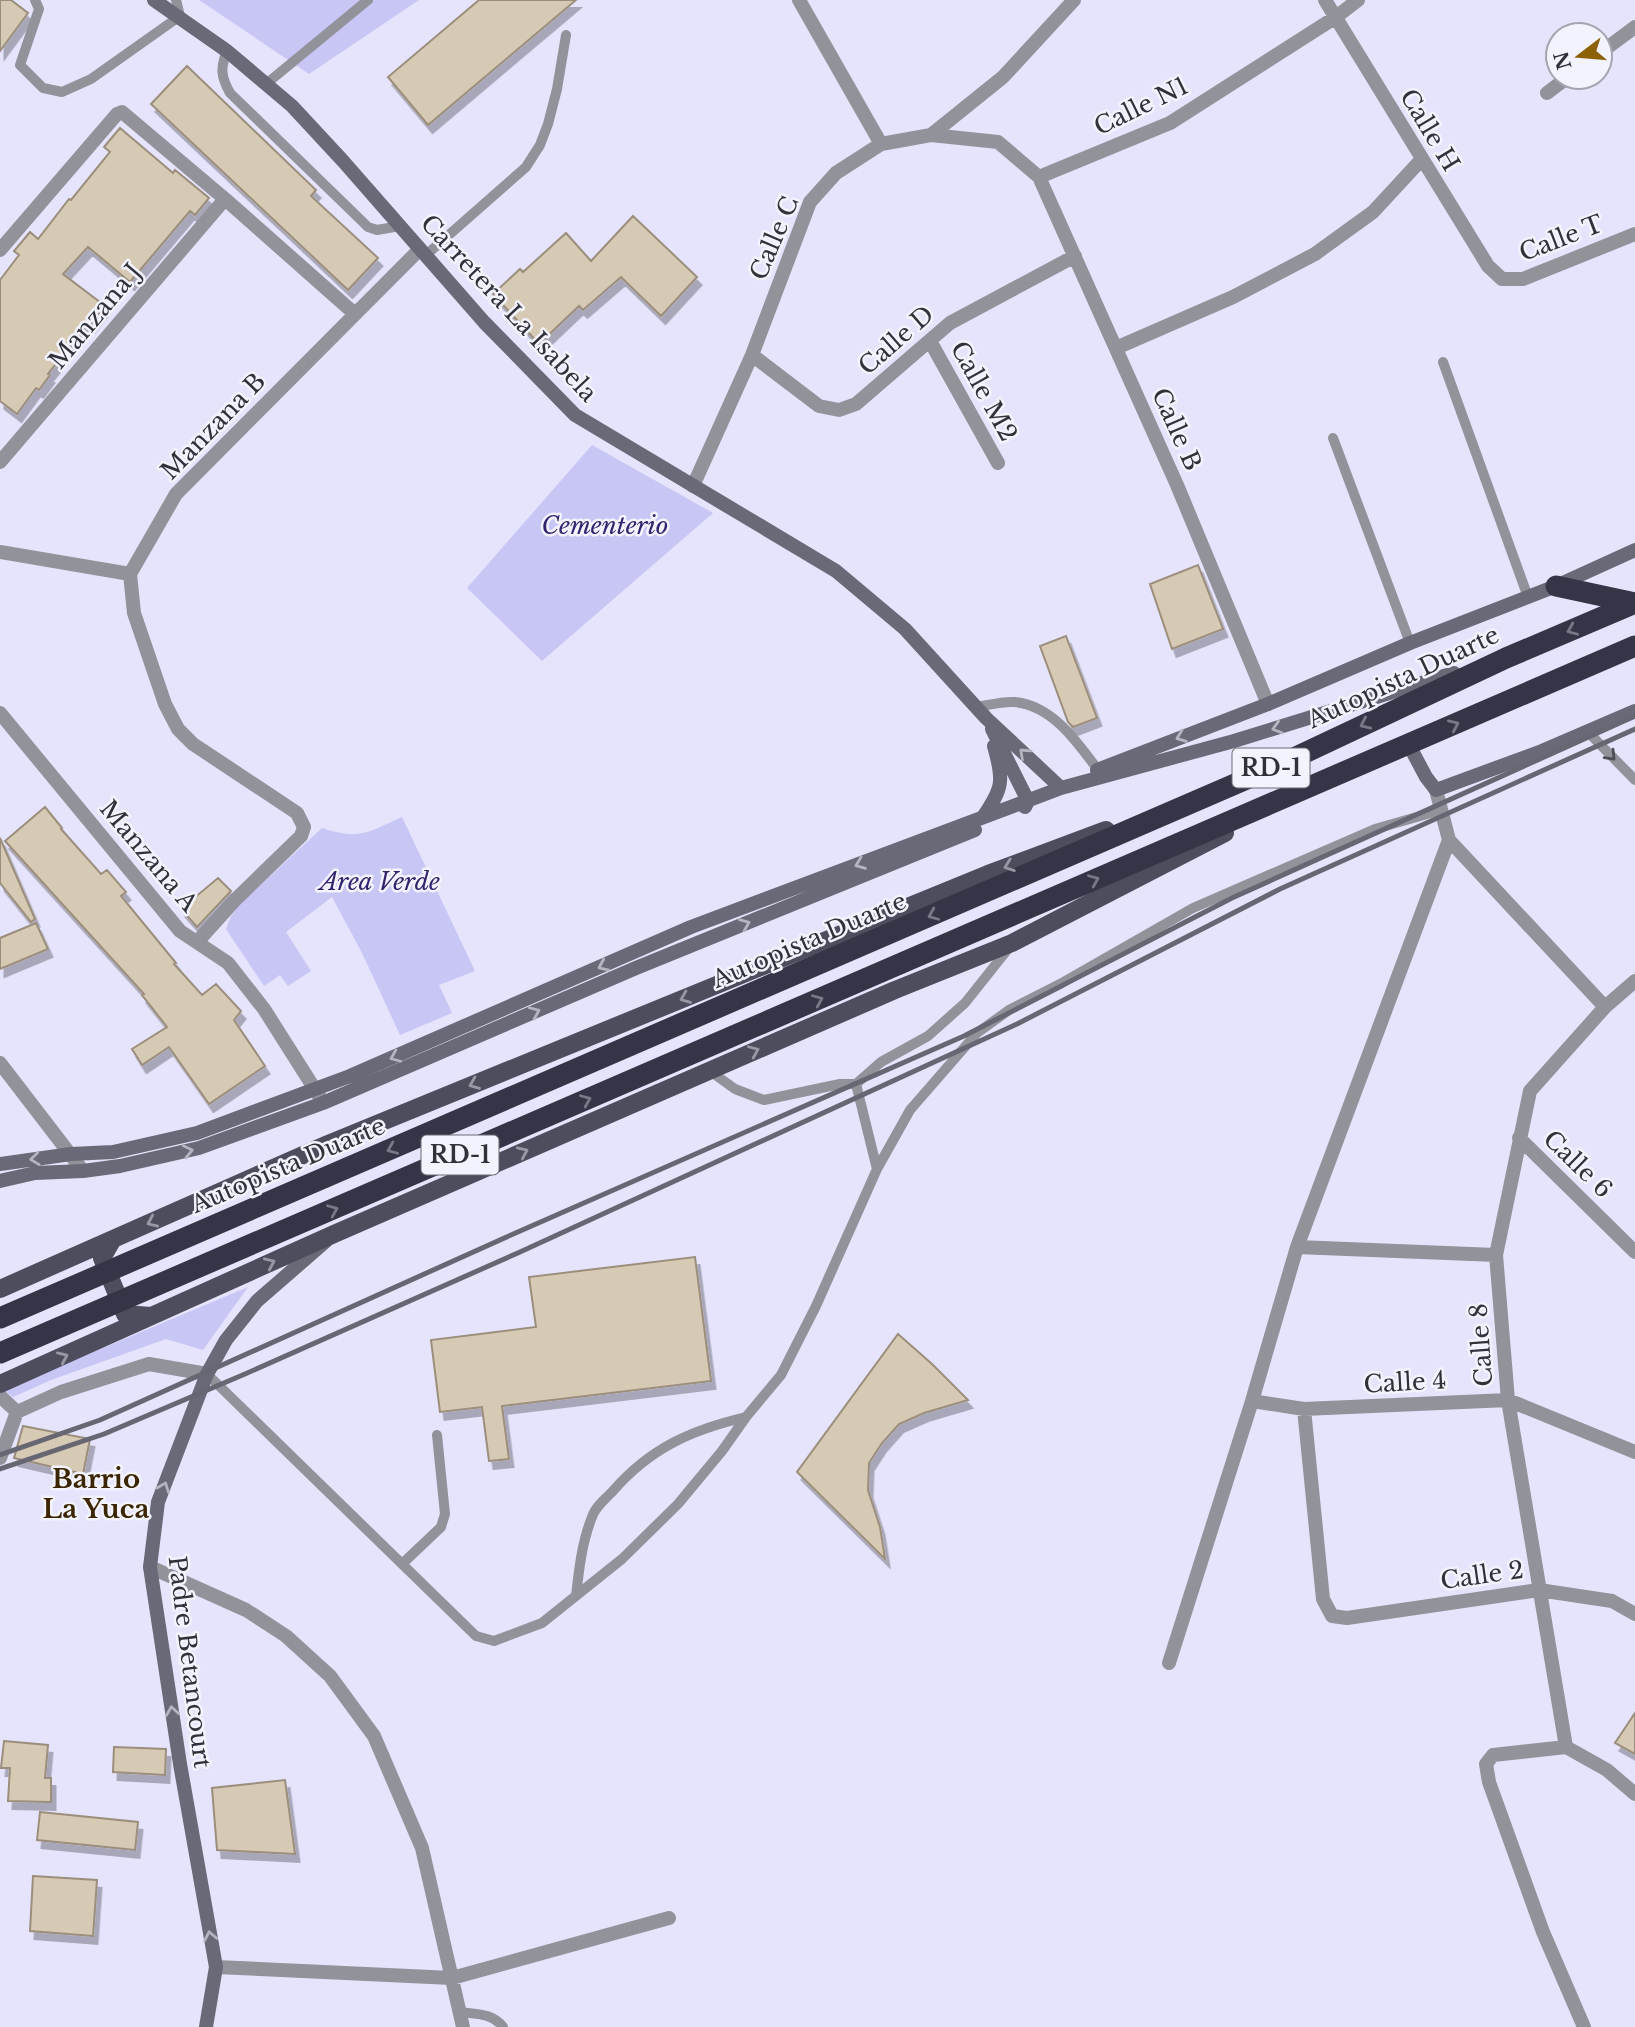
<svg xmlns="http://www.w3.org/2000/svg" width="1635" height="2027" font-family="'Libre Baskerville',serif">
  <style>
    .green { fill: #c8c6f4 }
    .building { fill: #d7cab5; stroke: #9b8e7b; stroke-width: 2; filter: url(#shadow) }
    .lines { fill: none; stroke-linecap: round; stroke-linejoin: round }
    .lane { stroke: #92929b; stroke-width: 10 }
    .street { stroke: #92929b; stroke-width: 14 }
    .secondary { stroke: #6a6977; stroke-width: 14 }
    .primary { stroke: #4e4d5d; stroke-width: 18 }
    .highway { stroke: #363547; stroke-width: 21 }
    .rail { stroke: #676774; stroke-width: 5 }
    .oneway { stroke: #787887 }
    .oneway2 { stroke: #b5b5c1 }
    .oneway3 { stroke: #4e4e57 }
    .oneway4 { stroke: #9898a5 }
    .labels { text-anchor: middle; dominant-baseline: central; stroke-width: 5; stroke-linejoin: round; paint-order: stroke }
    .shield { fill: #f3f3fd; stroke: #6b6b74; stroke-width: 2 }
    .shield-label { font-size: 23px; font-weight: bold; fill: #31313a }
    .street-label { font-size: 24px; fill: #31313a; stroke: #f3f3fd }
    .park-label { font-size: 24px; font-style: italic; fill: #34236e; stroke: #f3f3fd }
    .neighbourhood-label { font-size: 26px; font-weight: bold; fill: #3b2600; stroke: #f3f3fd }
  </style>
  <defs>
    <filter id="shadow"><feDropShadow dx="4.5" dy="8" stdDeviation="0" flood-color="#0004"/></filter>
  </defs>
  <rect width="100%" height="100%" fill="#e5e4fc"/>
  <path class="green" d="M199,0H419L309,74Z
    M592,445L713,513L542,661L467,588Z
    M402,817L475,971L439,985L452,1013L400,1035L362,953L332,897L286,932L311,971L288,986L280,975L264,986L226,929L231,916L242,902L322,828C359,840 367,833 402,817Z
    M248,1287L203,1350L166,1339L51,1380L13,1397L3,1390Z"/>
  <path class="building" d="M0,0H11L28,13L0,51Z
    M479,0H576L428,125L388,77Z
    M187,66L316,190L311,196L378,258L348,290L151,104Z
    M120,128L173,173L175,170L209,198L195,215L190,211L130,282L88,247L63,274L105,306L90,325L88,323L48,374L50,375L39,390L36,388L17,414L0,401V280L19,255L14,251L30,232L38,239L69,199L71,200L110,152L104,147Z
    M633,216L697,277L661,316L621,277L583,310L579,306L539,344L493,294L520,269L523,272L566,233L591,261Z
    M1198,565L1223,629L1172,649L1150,584Z
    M1066,636L1097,718L1073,727L1068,722L1040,646Z
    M45,807L62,828L61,829L101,874L107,870L126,892L121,896L176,963L174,964L202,995L216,984L241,1011L234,1020L265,1066L209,1104L169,1047L142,1065L132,1049L167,1027L142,995L144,994L5,841Z
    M0,838L35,919L31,922L0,883Z
    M218,878L231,891L197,927L181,909Z
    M36,923L48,949L0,969V938Z
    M695,1257L711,1381L502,1406L509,1459L489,1461L482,1407L440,1412L431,1340L536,1327L529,1277Z
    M898,1334L932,1364L968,1400L924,1413L899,1424L882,1443L869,1463L868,1490L880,1527L885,1559L797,1472Z
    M23,1426L90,1439L83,1474L14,1458Z
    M1635,1713V1754L1615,1743Z
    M4,1741L48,1745L45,1778H51V1802L8,1801L10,1768H1Z
    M114,1747L166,1749L165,1775L113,1772Z
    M285,1780L295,1854L217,1850L212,1788Z
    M40,1812L138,1822L135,1850L37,1840Z
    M33,1876L97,1880L93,1936L30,1931Z"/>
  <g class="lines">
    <path class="lane" d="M35,0L39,9L20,65L43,88L62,92L91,79L180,16L176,0
      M227,51C220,68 221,77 230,93L368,227L377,230L400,226
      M266,84L368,0
      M426,255L526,167L540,145L548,124L557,89L566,35
      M1443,362L1528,597
      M1333,438L1410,643
      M977,707C989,705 1003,701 1015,702C1053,706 1077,742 1098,770
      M1587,731L1635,780
      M710,1071L735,1089L764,1100L840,1084H856L877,1169
      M856,1084L881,1062L928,1036L965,1003L1008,949
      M207,1374L476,1636L494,1641L542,1623L622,1559L678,1504L722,1451L746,1417L781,1375L816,1306L877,1169L910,1110L977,1033L1009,1010L1060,984L1193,908L1375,829L1441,810
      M402,1564L441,1527L445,1514L437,1435
      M576,1596C579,1569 582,1542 592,1517C595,1507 605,1499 612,1492C650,1448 691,1430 746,1417
      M460,2012C475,2014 493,2013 503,2027"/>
    <path class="street" d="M799,0L881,144
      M1325,0L1488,266L1502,279H1523L1635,234
      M1600,53L1635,27
      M1547,93L1568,77
      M931,135L998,142L1039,177L1170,123L1336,17L1358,0
      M1039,177L1177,485L1268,704
      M0,250L117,114L122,112L225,199L355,314
      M930,341L998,463
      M1116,348L1233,297L1315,254L1373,212L1421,160
      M752,355L819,406L839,410L856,404L950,323L1075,256
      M0,462L225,199
      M693,486L752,355L810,202L836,173L881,144L931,135L1003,77L1074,0
      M0,552L130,574
      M0,713L180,931L228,963L264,1009L321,1099
      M1449,840L1605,1007
      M198,941L235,900L301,836L304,827L297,813L193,744L178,729L165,704L134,613L130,574L176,494L420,249
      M0,1063L83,1171
      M1519,1138L1635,1252
      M1297,1247L1496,1255
      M0,1396L17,1412
      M1252,1401L1304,1409L1508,1400L1635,1452
      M1304,1409L1323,1599L1332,1616L1347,1618L1539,1590L1612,1601L1635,1614
      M0,1458L17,1412L61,1392L149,1364L207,1374
      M150,1567L246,1610L286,1636L330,1676L374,1736L422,1848L463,2027
      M1169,1663L1252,1401L1297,1247L1449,840L1436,790
      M1566,1747L1508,1400L1496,1255L1530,1091L1605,1007L1635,981
      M216,1967L452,1978L669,1918
      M1584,2027L1543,1932L1489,1782L1486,1764L1493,1755L1566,1747L1607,1770L1635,1794"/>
    <path class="secondary" d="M154,0L227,51L292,106L343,161L484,322L575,415L836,571L905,629L986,718L1061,788
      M992,729L1028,801L1025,807
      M1409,745L1426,777L1436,790L1542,751L1635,711
      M1097,770L1268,704L1410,643L1556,586L1635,550
      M983,817C1003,788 1004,781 994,746
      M0,1164L71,1154L113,1152L197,1133L350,1076L691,927L1061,788L1234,741L1454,673
      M0,1181L35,1173L83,1171L120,1166L199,1148L323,1103L636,968L975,830
      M206,2027L216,1967L180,1764L150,1567L158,1502L207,1374L226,1340L257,1301L326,1241"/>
    <path class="primary" d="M113,1239L102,1258L125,1314L151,1316
      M0,1289L328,1144L988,874L1106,830
      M0,1384L334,1234L895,990L1012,943L1225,833"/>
    <path class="highway" d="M1556,586L1635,603
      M0,1318L1279,765L1506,658L1635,603
      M0,1353L1635,646"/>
    <path class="rail" d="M0,1455L100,1420L511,1235L964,1036L1232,898L1635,716
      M0,1469L104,1434L245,1374L520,1252L1017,1024L1280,889L1635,729"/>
  </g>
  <defs><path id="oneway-chevron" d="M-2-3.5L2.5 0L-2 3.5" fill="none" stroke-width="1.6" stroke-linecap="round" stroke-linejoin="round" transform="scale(1.75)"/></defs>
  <g class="oneway">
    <use href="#oneway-chevron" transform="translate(1572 630) rotate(157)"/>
    <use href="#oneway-chevron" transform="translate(1365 724) rotate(155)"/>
    <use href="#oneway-chevron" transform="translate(1454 725) rotate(-24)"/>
    <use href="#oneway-chevron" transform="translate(1094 880) rotate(-23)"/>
    <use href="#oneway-chevron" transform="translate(933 915) rotate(157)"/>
    <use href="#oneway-chevron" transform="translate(818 1000) rotate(-23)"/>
    <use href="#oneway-chevron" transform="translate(586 1100) rotate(-23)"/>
    <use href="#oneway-chevron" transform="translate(392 1149) rotate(157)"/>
    <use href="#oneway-chevron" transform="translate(333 1210) rotate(-23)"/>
  </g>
  <g class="oneway2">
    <use href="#oneway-chevron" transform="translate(1277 728) rotate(163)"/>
    <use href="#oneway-chevron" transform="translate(1181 737) rotate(159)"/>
    <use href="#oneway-chevron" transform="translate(1024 753) rotate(-137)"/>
    <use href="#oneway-chevron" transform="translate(860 864) rotate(159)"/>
    <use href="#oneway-chevron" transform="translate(745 924) rotate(-22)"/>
    <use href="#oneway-chevron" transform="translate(603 966) rotate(156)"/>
    <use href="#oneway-chevron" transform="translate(535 1012) rotate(-23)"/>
    <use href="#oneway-chevron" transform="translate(395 1057) rotate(157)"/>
    <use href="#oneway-chevron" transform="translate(188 1151) rotate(-13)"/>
    <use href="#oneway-chevron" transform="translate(35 1159) rotate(173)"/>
    <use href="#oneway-chevron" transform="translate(164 1487) rotate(-69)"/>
    <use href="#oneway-chevron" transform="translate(172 1711) rotate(-99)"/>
    <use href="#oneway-chevron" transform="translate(210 1936) rotate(-101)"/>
  </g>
  <use class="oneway3" href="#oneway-chevron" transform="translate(1611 756) rotate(46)"/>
  <g class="oneway4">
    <use href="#oneway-chevron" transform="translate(1009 866) rotate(160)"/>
    <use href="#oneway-chevron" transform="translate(685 998) rotate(158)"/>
    <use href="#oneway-chevron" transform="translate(754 1051) rotate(-23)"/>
    <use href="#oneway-chevron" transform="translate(474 1084) rotate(158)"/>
    <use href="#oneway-chevron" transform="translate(523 1152) rotate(-24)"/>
    <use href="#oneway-chevron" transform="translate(152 1222) rotate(156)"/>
    <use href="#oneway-chevron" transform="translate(270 1263) rotate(-24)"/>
    <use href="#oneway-chevron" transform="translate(63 1357) rotate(-24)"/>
  </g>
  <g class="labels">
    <g class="shield">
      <rect x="1232.5" y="748.5" width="77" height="39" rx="5"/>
      <rect x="421.5" y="1135.5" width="77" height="39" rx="5"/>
    </g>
    <g class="shield-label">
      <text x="1271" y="768">RD-1</text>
      <text x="460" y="1155">RD-1</text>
    </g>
    <g class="street-label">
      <text transform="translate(1141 106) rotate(-26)">Calle N1</text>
      <text transform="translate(1430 130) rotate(59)">Calle H</text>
      <text transform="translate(774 238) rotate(-67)">Calle C</text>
      <text transform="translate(1561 238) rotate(-21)">Calle T</text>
      <text transform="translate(509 308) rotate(47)">Carretera La Isabela</text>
      <text transform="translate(95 316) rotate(-50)">Manzana J</text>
      <text transform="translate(896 340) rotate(-41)">Calle D</text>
      <text transform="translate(984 391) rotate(61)">Calle M2</text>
      <text transform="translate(213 426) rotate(-46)">Manzana B</text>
      <text transform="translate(1177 429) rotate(66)">Calle B</text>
      <text transform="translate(1403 677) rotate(-25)">Autopista Duarte</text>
      <text transform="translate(149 856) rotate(50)">Manzana A</text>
      <text transform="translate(809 940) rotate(-23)">Autopista Duarte</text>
      <text transform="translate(1578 1164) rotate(44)">Calle 6</text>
      <text transform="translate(288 1165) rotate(-23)">Autopista Duarte</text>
      <text transform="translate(1481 1345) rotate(-94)">Calle 8</text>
      <text transform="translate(1405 1382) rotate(-3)">Calle 4</text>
      <text transform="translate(1482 1575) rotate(-8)">Calle 2</text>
      <text transform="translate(190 1662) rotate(83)">Padre Betancourt</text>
    </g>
    <g class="park-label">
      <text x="605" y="525">Cementerio</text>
      <text x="380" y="881">Area Verde</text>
    </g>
    <g class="neighbourhood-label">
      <text x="96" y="1479">Barrio<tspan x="96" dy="30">La Yuca</tspan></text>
    </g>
  </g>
  <g transform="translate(1579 56) rotate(254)"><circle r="33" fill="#f3f3fd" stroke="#a5a5af" stroke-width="2"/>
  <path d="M0-5L12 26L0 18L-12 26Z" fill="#8d6207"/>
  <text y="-10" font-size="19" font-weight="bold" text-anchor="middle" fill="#31313a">N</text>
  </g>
</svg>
